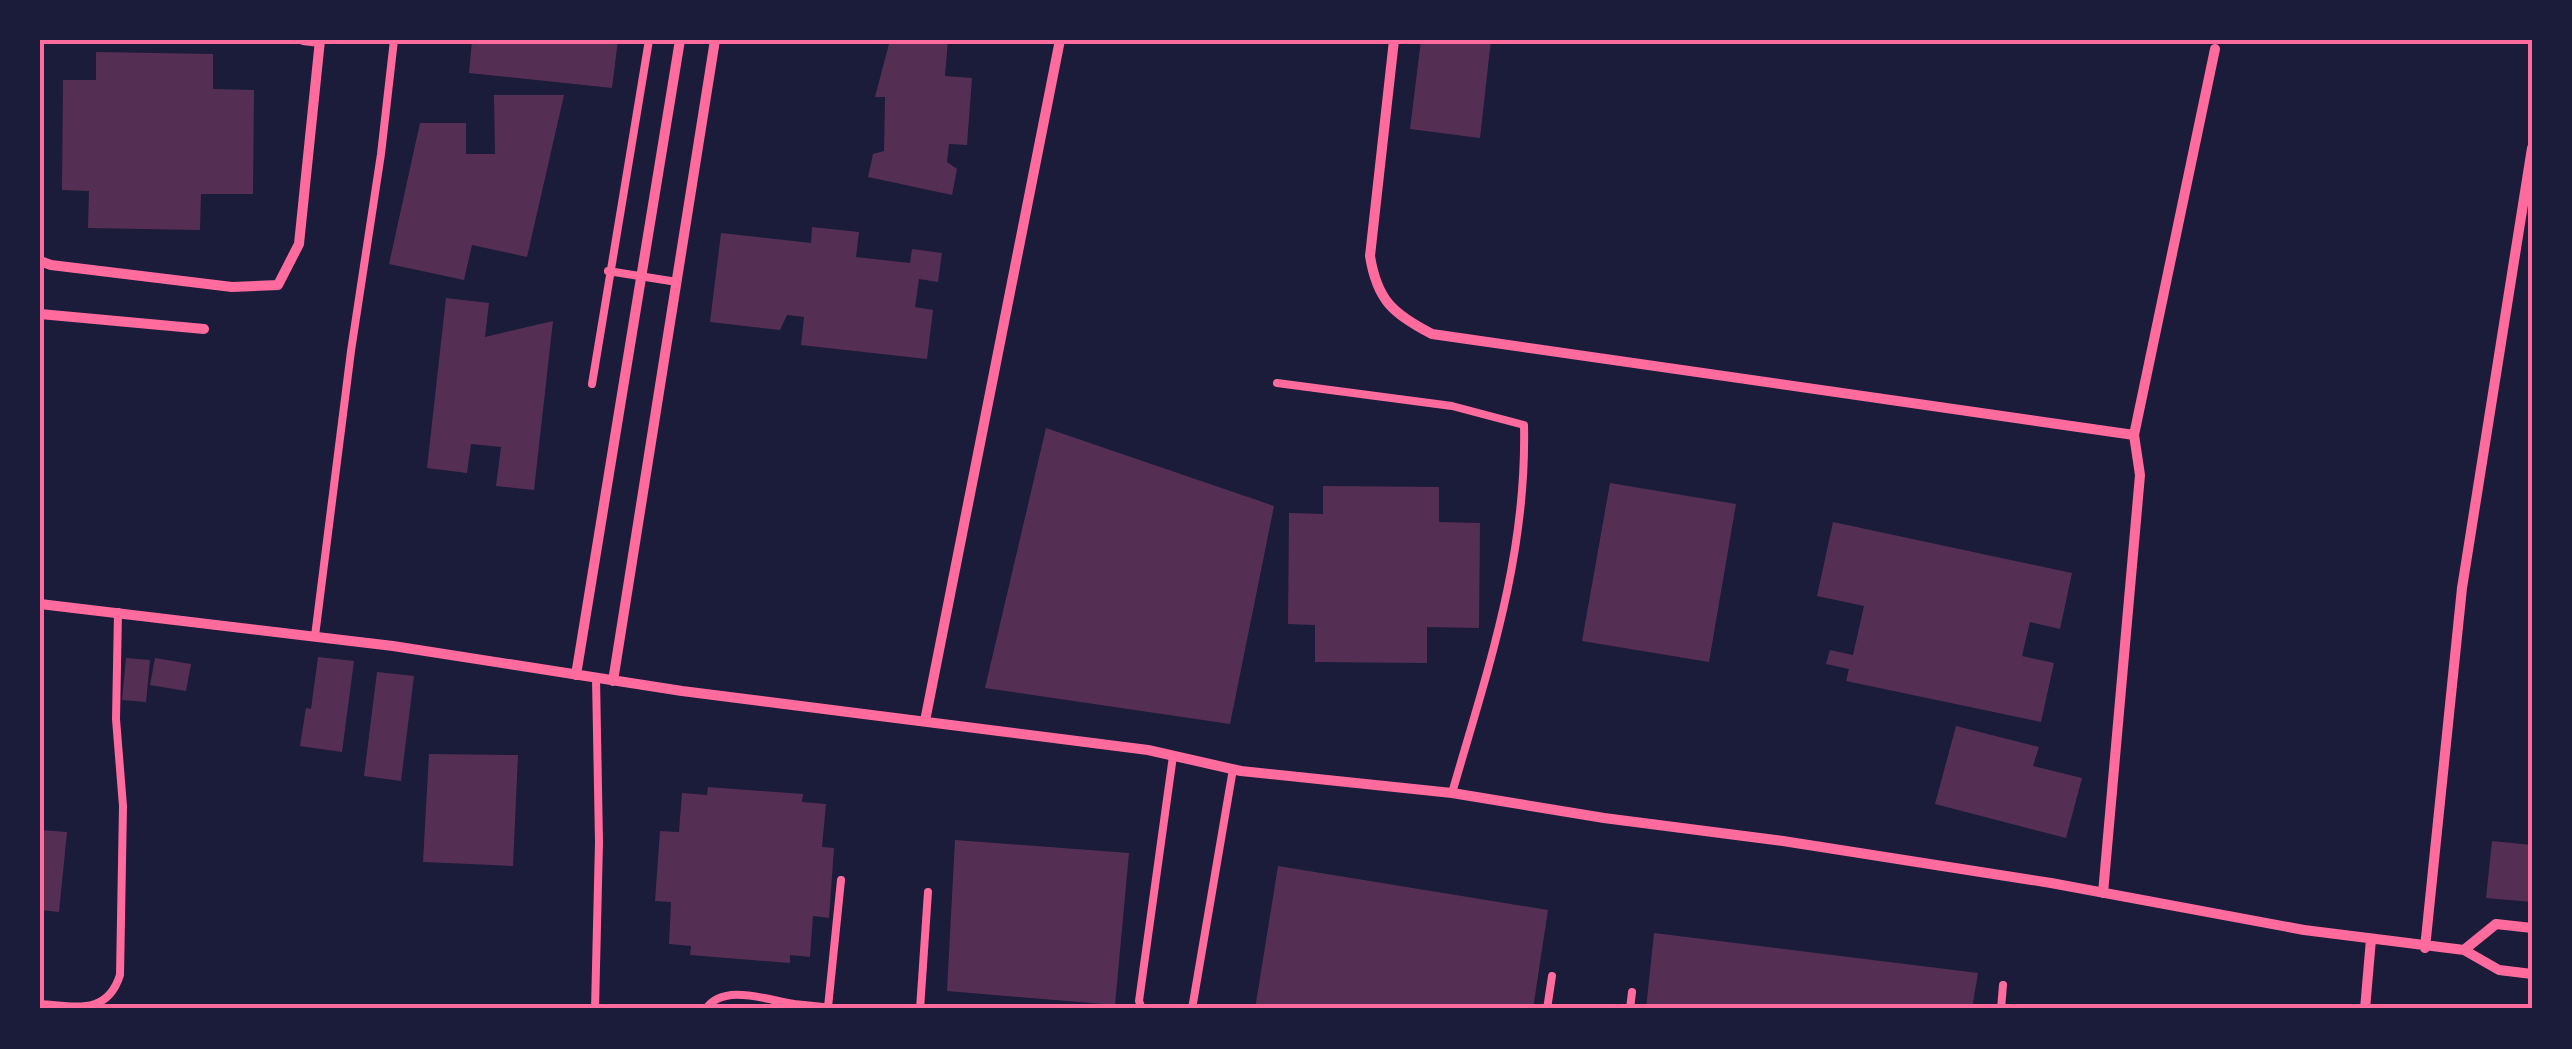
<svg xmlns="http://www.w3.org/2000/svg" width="2572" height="1049" font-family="'Varela Round',sans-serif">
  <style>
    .building { fill: #542f53 }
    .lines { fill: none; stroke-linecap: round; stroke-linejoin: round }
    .service { stroke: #ff6b9d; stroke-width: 8 }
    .minor { stroke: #ff6b9d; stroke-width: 10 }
    .neatline { fill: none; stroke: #ff6b9d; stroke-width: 4 }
  </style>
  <rect width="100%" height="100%" fill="#1b1b3a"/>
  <path class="building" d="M472,40H618L612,88L469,73Z
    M890,40H948L945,76L972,78L967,145L949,144L947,162L957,169L952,195L868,177L873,154L884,151L885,97H875Z
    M1421,40H1491L1480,138L1410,129Z
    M96,52L213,54V89L254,90L253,194H201L200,230L88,228L89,191L62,190L63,80H96Z
    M494,95H564L527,257L472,245L464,280L389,264L420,123H466V154H495Z
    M812,227L859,232L856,257L910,263L912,249L942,253L938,282L919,279L915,307L933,310L927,359L801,345L804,317L787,315L780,330L710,322L721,233L811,243Z
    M446,298L489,303L485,337L553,321L534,490L496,486L501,447L471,444L467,473L427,468Z
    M1046,428L1274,506L1230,724L985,688Z
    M1610,483L1736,504L1709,662L1582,641Z
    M1323,486L1439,487V522L1480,523L1479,628L1427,627V663L1315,662V625L1288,624L1289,513L1323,514Z
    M1833,522L2072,573L2060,629L2030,622L2022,656L2054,663L2041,722L1846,681L1849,669L1826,664L1830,650L1853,655L1864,606L1817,596Z
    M318,657L354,661L342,752L300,746L306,708L311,709Z
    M126,658L150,660L146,702L122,700Z
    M155,658L191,664L186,691L150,685Z
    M377,672L414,676L401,781L364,776Z
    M1956,726L2039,747L2033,766L2082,778L2066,838L1935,804Z
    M429,754L518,755L513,866L423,862Z
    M708,787L803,794L802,802L826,804L822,847L834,848L829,918L813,916L810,957L790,955V963L690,955L691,946L669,944L671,902L655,901L660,831L679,832L682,793L707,795Z
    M40,830L67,832L59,912L40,910Z
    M955,840L1129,853L1115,1005L947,991Z
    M2492,841L2532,845V902L2486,898Z
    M1278,866L1548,910L1533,1009H1255Z
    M1654,933L1978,973L1972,1009H1646Z"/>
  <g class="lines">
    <path class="service" d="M608,271L677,282
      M1277,383L1452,406L1524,425C1527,556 1488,669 1452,793
      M592,384L649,40
      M315,636L351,351L381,154L394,40
      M40,1004C75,1006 107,1016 120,975L123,806L116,719L118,612
      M828,1007L841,880
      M595,1009L599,842L596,678
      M706,1009C723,983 767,1000 794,1004
      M794,1009V1004L842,1009
      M920,1009L928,892
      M1142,1009L1139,1001L1173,756
      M1192,1009L1233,769
      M1547,1009L1552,976
      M1630,1009L1632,992
      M2001,1009L2003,985"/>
    <path class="minor" d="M303,40L320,42
      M1394,40L1370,256C1377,300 1393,314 1432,334L2134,435L2140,475L2103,893
      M40,261L51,265L232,287L278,285L299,244L320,40
      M40,314L204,329
      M2134,435L2215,49
      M40,604L393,646L682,691L1148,750L1241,771L1452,793L1604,818L1783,841L2051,883L2304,930L2464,950L2499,970L2532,974
      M576,675L680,40
      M613,681L715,40
      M925,721L1060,40
      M2425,948L2462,588L2532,148
      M2464,950L2496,924L2532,928
      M2365,1009L2371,939"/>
  </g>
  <rect width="2572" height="1049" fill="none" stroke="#1b1b3a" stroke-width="85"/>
  <rect x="42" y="42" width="2488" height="964" class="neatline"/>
</svg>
